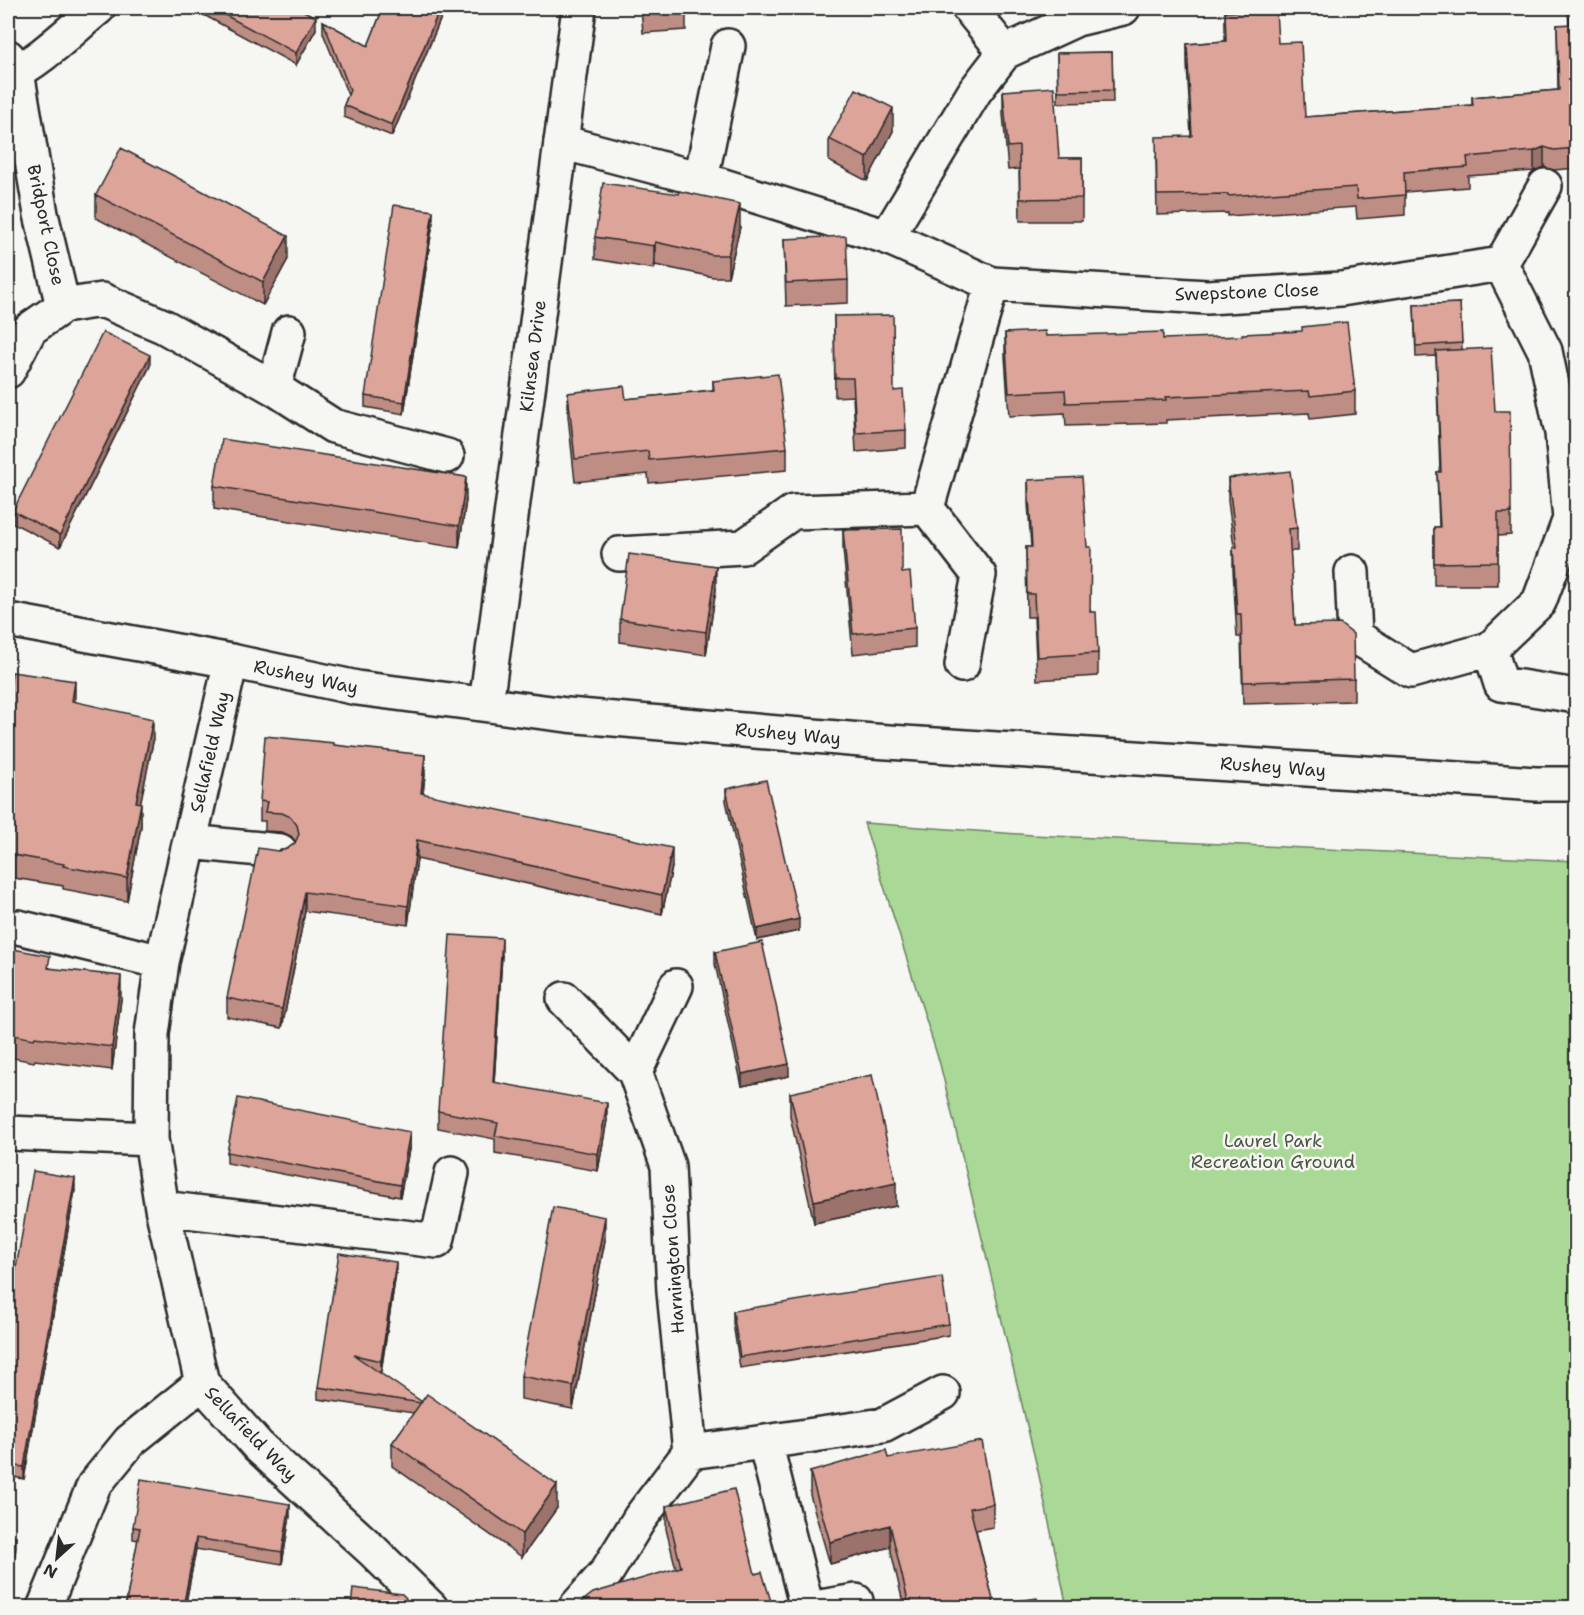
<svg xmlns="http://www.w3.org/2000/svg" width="1584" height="1615" font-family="'Shantell Sans',sans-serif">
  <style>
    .green { fill: #aad897; stroke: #6a8261; stroke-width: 1.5 }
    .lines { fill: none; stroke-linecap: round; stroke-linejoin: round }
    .street-casing { stroke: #2b2b2b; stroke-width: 38 }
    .secondary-casing { stroke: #2b2b2b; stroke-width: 38 }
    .street { stroke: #f6f6f2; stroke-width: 33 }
    .secondary { stroke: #f6f6f2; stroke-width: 33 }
    .wall { fill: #be8d84; stroke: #2b2b2b; stroke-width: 1.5 }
    .shaded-wall { fill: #9b736c; stroke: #2b2b2b; stroke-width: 1.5 }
    .building { fill: #dda49a; stroke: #2b2b2b; stroke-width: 1.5 }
    .labels { text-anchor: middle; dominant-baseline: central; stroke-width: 5; stroke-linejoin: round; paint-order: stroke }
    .street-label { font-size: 18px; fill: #2b2b2b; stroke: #f6f6f2 }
    .park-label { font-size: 18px; fill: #4b5646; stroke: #f6f6f2 }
  </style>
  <rect width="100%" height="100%" fill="#f6f6f2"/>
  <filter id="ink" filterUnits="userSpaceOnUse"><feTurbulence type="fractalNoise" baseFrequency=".0167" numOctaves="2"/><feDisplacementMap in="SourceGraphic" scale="12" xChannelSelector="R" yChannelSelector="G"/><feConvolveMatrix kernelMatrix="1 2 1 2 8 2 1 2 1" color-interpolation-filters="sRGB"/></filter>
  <g filter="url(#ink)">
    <path class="green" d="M864,823L1032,835L1576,861V1607H1067L1038,1471L940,1064Z"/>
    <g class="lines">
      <g class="street-casing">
        <path id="street" d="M969,8L1005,52
          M8,57L17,72L41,214L63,306
          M8,76C38,63 72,29 98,8
          M561,142L701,179L887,237L992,284L1207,297L1341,289L1501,264L1545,351L1562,433L1570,519L1539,602L1490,649L1411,671L1355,636L1352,572
          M701,179L728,46
          M887,237L975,91L1005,52L1077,19L1123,8
          M1501,264L1545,186
          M8,371L30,329L63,306L102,300L163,326L274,388L333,426L447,456
          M274,388L289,332
          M927,508L979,575L962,665
          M619,554L743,547L793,512L927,508L992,284
          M1490,649L1501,684L1576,696
          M231,661L162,962L152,1034L151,1139L162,1208L202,1383L258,1446L372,1550L431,1608
          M190,842L280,851
          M18,927L162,962
          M564,999L635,1072
          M8,1133L151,1139
          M162,1208L437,1241L452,1173
          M765,1442L883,1425L943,1393
          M690,1452L765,1442L807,1608
          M44,1608L94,1485L130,1441L202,1383
          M575,1608L606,1573L640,1518L690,1452L674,1292L668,1166L635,1072L676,986
          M814,1608L856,1601"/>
      </g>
      <g class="secondary-casing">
        <path id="secondary" d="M8,620L231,661L357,688L567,715L873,741L1536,784H1576
          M486,704L579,8"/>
      </g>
      <use href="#street" class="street"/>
      <use href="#secondary" class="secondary"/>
    </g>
    <path class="wall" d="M191,8H298L316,29L296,65Z
      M383,8H445L392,136L344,117V105L348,95L323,33V21L368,46Z
      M641,8H686V30L643,33Z
      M1568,8H1576V168L1554,170L1544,167L1534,171L1468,176V187L1405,192V215L1357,219L1356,207L1228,216V213L1157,215L1156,157L1191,136L1187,64V44L1225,41V12L1278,43L1305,117L1472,105V97L1558,90L1557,25H1569Z
      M1112,52L1113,102L1058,103L1057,53Z
      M1003,91L1059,158H1082V221H1020L1019,169L1008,170L1003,114Z
      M893,131L867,181L829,161V139Z
      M679,194L740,227L728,277H713L655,265L654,269L595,259V237Z
      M96,195L288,259L263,305L96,218Z
      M433,222L404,414L365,407V396Z
      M784,239L848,280V303L786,306Z
      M1460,303L1462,350L1495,411L1511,513V535L1498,536V585H1434V527H1439L1437,472H1440L1436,356L1416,357L1414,305Z
      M834,316L894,391L906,430V448L856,452L853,396L835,397Z
      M1005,333L1046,336L1163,339L1355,391V414L1310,419L1309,413L1166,420V423L1066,426L1065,413L1009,416L1005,356Z
      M150,366L60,547L13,523V511Z
      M713,381L787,448V470L649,483L648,474L575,482L568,416V393L626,399L713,390Z
      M1228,478L1297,528V551H1290L1295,625L1354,679V701L1243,704L1241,637H1237L1233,570V547H1234L1228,501Z
      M1028,480L1091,612L1098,653V676L1037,680L1034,617H1027L1026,547H1031L1028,503Z
      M214,486L466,500L459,548L214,509Z
      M843,530L902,573L915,628V647L853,654L843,549Z
      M716,589L706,655L620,642V619Z
      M75,702L153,742L140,803L141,826L127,901L63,889V886L8,877V703Z
      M334,745L425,774L423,794L672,867L662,914L417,859L408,925L305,911L282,1028L227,1017V998L278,851L287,849L295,843L296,842L291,836L282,832L265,831V821H260V801Z
      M726,789L799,931L757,940L726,801Z
      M8,948L50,968L121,999L112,1070L35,1060L34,1062L8,1057Z
      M715,952L789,1076L742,1086L715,964Z
      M502,955L494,1082L607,1120L598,1171L495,1153V1139L438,1128V1111Z
      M790,1093L896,1206L814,1223L790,1116Z
      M410,1144L400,1197L227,1163V1152Z
      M75,1190L24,1479L8,1476V1314Z
      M605,1240L573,1409L521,1399V1376Z
      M396,1273L381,1372H378L422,1402L557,1508L522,1557L392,1466V1443L414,1413L318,1399V1387Z
      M733,1311L949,1324V1335L740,1368L733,1323Z
      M888,1458L993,1504V1527L976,1530L994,1604L904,1607L890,1547L830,1564L810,1495V1472Z
      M666,1506L755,1574L773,1608H580V1603L676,1569L666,1529Z
      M290,1516L282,1564L196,1549L185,1608H125L138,1540L133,1539V1527Z"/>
    <path class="shaded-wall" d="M440,8H445L392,136V125Z
      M316,17V29L296,65V53Z
      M893,108V131L867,181V158Z
      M11,144V167L8,173V150Z
      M1544,147V167L1534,171V151Z
      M740,204V227L728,277V255Z
      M433,211V222L404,414V402Z
      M288,236V259L263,305V282Z
      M655,242V265L654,269V246Z
      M150,355V366L60,547V535Z
      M466,477V500L459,548V526Z
      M716,566V589L706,655V632Z
      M75,681V704L72,701Z
      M153,719V742L136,825V802Z
      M425,755V774L421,812V793Z
      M141,803V826L127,901V878Z
      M417,840V859L408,925V906Z
      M672,848V867L662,914V895Z
      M305,892V911L282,1028V1009Z
      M799,919V931L757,940V929Z
      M502,938V955L493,1099V1082Z
      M121,976V999L112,1070V1047Z
      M789,1064V1076L742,1086V1074Z
      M607,1103V1120L598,1171V1154Z
      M410,1132V1144L400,1197V1185Z
      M75,1178V1190L24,1479V1467Z
      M896,1183V1206L814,1223V1201Z
      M605,1217V1240L573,1409V1386Z
      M396,1262V1273L381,1372V1361Z
      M557,1485V1508L522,1557V1534Z
      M290,1504V1516L282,1564V1552Z
      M890,1525V1547L830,1564V1542Z
      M16,1536V1548L8,1600V1589Z
      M196,1538V1549L185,1608H183Z"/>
    <path class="building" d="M212,8H298L316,17L296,53Z
      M383,8H440L392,125L344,105L350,90L323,21L368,46Z
      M643,8H677L643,10Z
      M1570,8H1576V148L1554,150L1544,147L1534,151L1467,157L1468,167L1404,172L1405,195L1357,199L1356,187L1228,196V194L1157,195L1156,137L1192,136L1187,44L1226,41L1225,12L1276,10L1278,43L1301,42L1305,117L1473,105L1472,97L1559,90L1557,25L1571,24Z
      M1112,52L1113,90L1058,91L1057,53Z
      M1054,87L1059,158H1082V198L1020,199L1019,146L1008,147L1003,91Z
      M856,89L893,108L867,158L829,139Z
      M121,148L288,236L263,282L96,195Z
      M603,183L679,194V191L740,204L728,255H713L655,242L654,246L595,237Z
      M394,205L433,211L404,402L365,396Z
      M846,236L848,280L786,283L784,239Z
      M1460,303L1462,343L1416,346L1414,305Z
      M893,315L894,391L903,390L906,430L856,433L853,378H835L834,316Z
      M1347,322L1355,391L1310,396L1309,391L1165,397L1166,400L1066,403L1065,390L1009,393L1005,333L1045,331L1046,336L1163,332V339L1242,336V334L1302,331V327Z
      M103,332L150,355L60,535L13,511Z
      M1491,348L1495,411H1510L1511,513H1498V562L1434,563V527H1440L1437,472H1441L1436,351Z
      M778,374L787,448L649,460L648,451L575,459L568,393L624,386L626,399L714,390L713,381Z
      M222,439L466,477L459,526L214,486Z
      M1290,471L1297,528L1289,529L1295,625L1340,624L1353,634L1354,679L1243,682L1241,614H1237L1233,547H1237L1228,478Z
      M1082,477L1087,547H1091L1090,612H1096L1098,653L1037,657L1034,594H1027L1026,547H1032L1028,480Z
      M902,529V573L910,572L915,628L853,634L843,530Z
      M629,554L716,566L706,632L620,619Z
      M12,672L75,681L72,701L153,719L136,802L141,803L127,878L63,866L64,864L8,854V703Z
      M265,736L334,743V745L425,755L421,793L672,848L662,895L417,840L408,906L305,892L282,1009L227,998L258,848L278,851L287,849L295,843L299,834L297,825L291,817L282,813L265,812L267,802L260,801Z
      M766,780L799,919L757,929L726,789Z
      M450,935L502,938L493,1082L607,1103L598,1154L495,1136L498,1123L438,1111Z
      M762,942L789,1064L742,1074L715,952Z
      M8,948L50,956L48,968L121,976L112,1047L35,1037L34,1039L8,1034Z
      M872,1075L896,1183L814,1201L790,1093Z
      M238,1098L410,1132L400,1185L227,1152Z
      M33,1171L75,1178L24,1467L8,1465V1314Z
      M553,1207L605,1217L573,1386L521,1376Z
      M339,1253L396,1262L381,1361L354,1355L422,1402L421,1403L318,1387Z
      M942,1277L949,1324L740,1357L733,1311Z
      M427,1394L557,1485L522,1534L392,1443Z
      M982,1441L993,1504L970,1508L994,1604L1037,1598L1039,1608H902L909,1605L890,1525L830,1542L810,1472L886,1450L888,1458Z
      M141,1479L290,1504L282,1552L196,1538L183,1608H125L140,1528L133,1527Z
      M734,1489L755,1574L762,1572L773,1608H581L580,1603L593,1593L681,1567L666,1506Z
      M8,1535L16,1536L8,1589Z
      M353,1588L402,1594L406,1598L404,1608H351Z"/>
  </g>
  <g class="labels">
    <g class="street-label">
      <text transform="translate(46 225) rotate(78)">Bridport Close</text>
      <text transform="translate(1247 292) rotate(-2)">Swepstone Close</text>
      <text transform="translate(533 356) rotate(-83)">Kilnsea Drive</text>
      <text transform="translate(306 677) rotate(12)">Rushey Way</text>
      <text transform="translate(788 734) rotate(5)">Rushey Way</text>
      <text transform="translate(210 752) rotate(-77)">Sellafield Way</text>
      <text transform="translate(1273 767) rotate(4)">Rushey Way</text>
      <text transform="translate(673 1259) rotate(-94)">Harnington Close</text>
      <text transform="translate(251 1434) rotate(46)">Sellafield Way</text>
    </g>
    <g class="park-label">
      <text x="1273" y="1141">Laurel Park<tspan x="1273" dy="21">Recreation Ground</tspan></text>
    </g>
  </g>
  <rect width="1584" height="1615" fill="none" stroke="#f6f6f2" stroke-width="30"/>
  <rect x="15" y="15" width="1554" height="1585" fill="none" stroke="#2b2b2b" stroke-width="2" filter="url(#ink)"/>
  <g transform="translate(57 1558) rotate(207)" stroke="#f6f6f2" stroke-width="4.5" paint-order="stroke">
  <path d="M0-4.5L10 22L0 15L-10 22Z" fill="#2b2b2b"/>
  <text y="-9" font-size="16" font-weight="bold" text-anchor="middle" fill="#2b2b2b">N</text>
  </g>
</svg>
